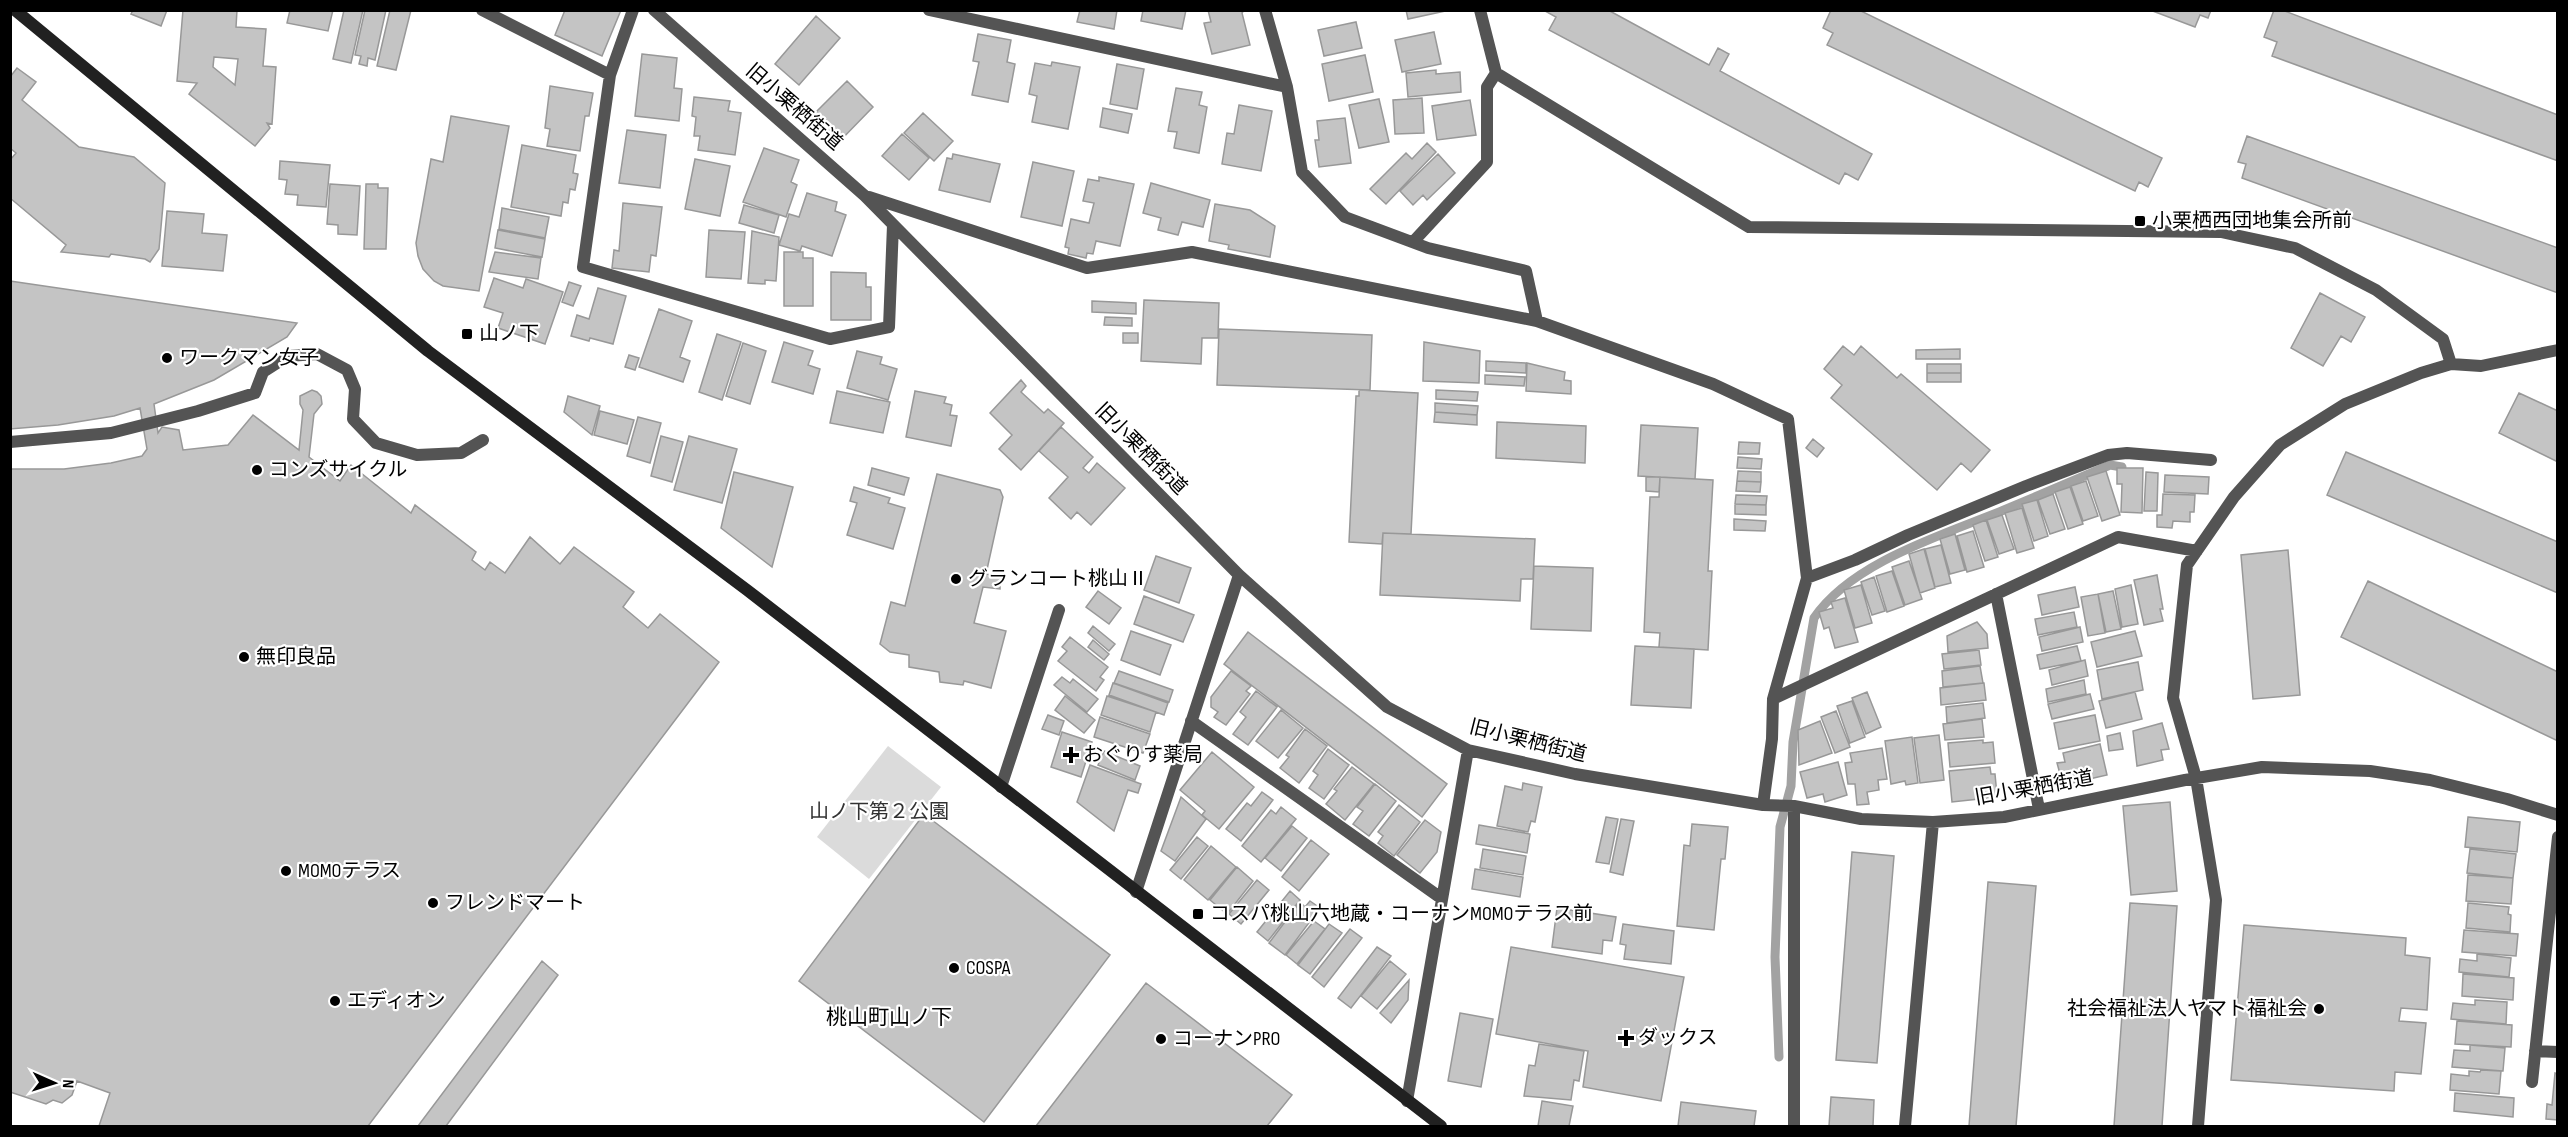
<svg xmlns="http://www.w3.org/2000/svg" width="2568" height="1137" font-family="'Sofia Sans Condensed','Noto Sans JP',sans-serif">
  <style>
    .green { fill: #dbdbdb }
    .lines { fill: none; stroke-linecap: round; stroke-linejoin: round }
    .stream { stroke: #a2a2a2; stroke-width: 9 }
    .building { fill: #c4c4c4; stroke: #989898; stroke-width: 1.5; fill-rule: evenodd }
    .street { stroke: #545454; stroke-width: 12 }
    .secondary { stroke: #212121; stroke-width: 12 }
    .poi-dot { fill: #000; stroke: #fff; stroke-width: 2 }
    .labels { text-anchor: middle; dominant-baseline: central; stroke-width: 4.5; stroke-linejoin: round; paint-order: stroke }
    .street-label { font-size: 20px; fill: #000; stroke: #fff }
    .poi-label { font-size: 20px; fill: #000; stroke: #fff; text-anchor: start }
    .park-label { font-size: 20px; fill: #323232; stroke: #fff }
    .neighbourhood-label { font-size: 21px; fill: #000; stroke: #fff }
  </style>
  <rect width="100%" height="100%" fill="#fff"/>
  <path class="green" d="M888,746L941,787L869,879L817,837Z"/>
  <g class="lines">
    <path class="stream" d="M1779,1057L1775,957L1780,827L1791,786L1793,742L1814,618C1852,562 1943,535 2004,510C2039,495 2074,480 2110,465L2122,467"/>
  </g>
  <path class="building" d="M133,10H167L161,26L131,14Z
    M183,10H237L236,27L266,29L263,66L276,67L272,124L267,123L270,128L255,146L189,94L197,83L177,81ZM214,57L238,59L235,85L213,67Z
    M290,10H333L328,31L287,23Z
    M344,10H363L351,63L333,59Z
    M365,10H386L375,60L368,58L367,66L359,64L361,56L355,55Z
    M390,10H411L396,70L377,66Z
    M565,10H621L602,56L555,35Z
    M1080,10H1117L1114,29L1077,22Z
    M1143,10H1186L1182,29L1141,21Z
    M1208,10H1244L1242,13L1250,45L1212,54L1204,23L1211,22Z
    M1406,10H1450L1408,19Z
    M1608,10L1709,65L1718,48L1729,54L1720,71L1872,154L1858,180L1845,173L1839,184L1549,30L1556,17L1545,11Z
    M1831,10H1859L2162,158L2148,187L2139,182L2135,191L1827,45L1833,33L1823,28Z
    M2150,10H2211L2208,18L2200,15L2195,27Z
    M2274,10H2282L2558,115V161L2272,56L2277,42L2264,37Z
    M816,16L840,38L799,85L775,64Z
    M1356,22L1362,48L1324,56L1318,30Z
    M1434,32L1441,64L1402,72L1395,40Z
    M978,34L1011,40L1007,62L1015,64L1008,102L972,95L979,62L973,61Z
    M642,54L677,58L674,88L682,89L679,121L635,116Z
    M1365,55L1373,92L1329,101L1322,64Z
    M1052,62L1080,67L1068,129L1032,122L1037,96L1029,94L1035,63L1051,66Z
    M1117,64L1144,69L1137,109L1110,104Z
    M17,68L36,82L22,100L79,147L134,157L165,183L159,249L150,262L145,259L111,254L109,257L61,252L66,245L10,198V160L16,153L10,148V77Z
    M1436,70V74L1460,72L1461,92L1408,97L1406,73Z
    M847,81L873,107L837,144L810,118Z
    M550,86L593,93L589,116H585L580,151L547,146L550,129L545,128Z
    M1176,88L1202,92L1199,105L1207,107L1199,153L1174,148L1177,132L1168,131Z
    M694,97L730,101L728,111L741,113L735,155L698,150L700,136H694L696,117L692,116Z
    M1422,98L1424,133L1395,134L1393,100Z
    M1379,99L1389,142L1359,148L1349,105Z
    M1470,100L1476,135L1437,140L1432,106Z
    M1239,105L1272,111L1261,171L1222,164L1227,133L1234,134Z
    M1103,108L1132,114L1128,133L1100,127Z
    M923,113L953,141L934,161L904,133Z
    M451,116L509,126L479,291L443,286L434,281L423,269L418,256L416,243L431,159L443,162Z
    M1345,118L1351,163L1319,167L1315,140H1319L1317,121Z
    M627,130L666,135L660,188L619,183Z
    M902,134L929,158L909,180L882,156Z
    M2247,136L2558,248V293L2242,178L2246,164L2238,162Z
    M1427,143L1436,152L1386,204L1370,189L1406,153L1412,159Z
    M522,145L576,155L573,173L578,174L575,190L570,189L568,203L563,202L561,216L511,207Z
    M764,148L799,160L791,182L797,185L786,217L743,202Z
    M953,154L1000,164L990,202L939,190L947,158L952,159Z
    M1438,154L1455,173L1427,200L1423,195L1413,205L1400,191Z
    M695,159L730,166L720,216L685,209Z
    M280,161L330,165L326,207L297,205L298,195L285,194L287,180L279,179Z
    M1033,162L1074,171L1062,226L1021,217Z
    M1099,177L1134,184L1120,246L1096,241L1093,254L1087,253L1086,258L1068,254L1069,248L1065,247L1071,219L1089,223L1094,203L1083,201L1088,179L1099,181Z
    M1151,183L1210,200L1203,227L1182,222L1178,235L1158,230L1161,218L1143,213Z
    M330,184L360,186L357,235L338,234V225L327,224Z
    M366,184H378V188H388L386,249H364Z
    M807,193L837,202L835,211L846,215L832,256L802,246L800,251L779,245L789,214L799,217Z
    M623,203L662,207L656,256L651,255L649,272L612,268L614,250L619,251Z
    M1215,204L1250,210L1275,226L1270,257L1228,249L1229,245L1209,241Z
    M744,205L779,215L774,233L739,223Z
    M502,208L549,217L545,238L499,229Z
    M167,211L204,214L202,233L227,235L223,271L162,266Z
    M498,230L545,239L542,257L495,248Z
    M709,230L745,232L741,279L706,277Z
    M752,231L779,237L776,281L765,280V284L748,283Z
    M495,252L541,258L538,279L489,272Z
    M784,252H803V258H813V306H784Z
    M831,272L866,273V287H871V320H831Z
    M494,278L523,288L526,279L563,292L545,344L498,328L503,313L484,307Z
    M10,281L297,323L287,337L214,380L154,404L158,433L162,427L179,430L183,450L228,445L253,415L299,450L303,410L300,404V396L312,390L317,392L321,396L322,404L314,414L309,457L340,481L351,465L411,513L415,505L476,552L472,560L485,570L490,562L505,573L530,537L560,564L574,547L634,592L623,607L648,628L660,614L719,662L368,1126H99L110,1093L77,1081L72,1095L62,1103L53,1100L46,1104L10,1092V469H64L111,463L142,456L147,449L140,408L114,416L58,425L10,429Z
    M569,282L581,286L573,306L562,302Z
    M598,288L626,296L613,344L590,338L589,341L571,336L577,315L589,319Z
    M2320,293L2365,317L2351,342L2341,336L2323,366L2291,348Z
    M1144,300L1219,303L1218,338H1202L1201,364L1141,361Z
    M1092,301L1136,303V314L1092,312Z
    M659,309L692,321L680,357L690,361L683,382L639,367Z
    M1105,317L1132,318V326L1104,325Z
    M1219,329L1372,335L1370,390L1217,385Z
    M1123,333H1138V343H1123Z
    M717,334L741,342L722,400L699,392Z
    M784,342L813,351L808,365L820,369L813,394L772,382Z
    M1424,342L1480,351L1479,383L1423,381Z
    M743,343L766,351L750,404L726,396Z
    M1843,346L1854,355L1861,346L1897,378L1901,374L1990,450L1971,472L1961,463L1937,490L1831,398L1842,385L1824,369Z
    M1960,349V359H1916V350Z
    M857,351L882,357L880,364L897,369L888,400L847,388Z
    M629,355L639,358L635,370L625,367Z
    M1486,361L1526,363V373L1486,371Z
    M1527,363L1565,372L1564,380L1571,381V394L1526,391Z
    M1927,364H1961V373H1927Z
    M1927,373H1961V382H1927Z
    M1485,375L1525,377L1524,386L1485,384Z
    M1021,380L1026,386L1021,392L1044,413L1048,409L1064,423L1021,470L999,449L1012,435L990,413Z
    M1359,390L1418,393L1411,534L1383,533L1382,544L1349,542L1356,396H1359Z
    M1436,390L1478,392L1477,401L1436,399Z
    M837,391L890,402L883,433L830,423Z
    M915,391L946,397L944,403L952,405L950,415L957,416L951,446L906,437Z
    M2519,393L2558,411V462L2499,433Z
    M568,396L600,406L592,435L564,412Z
    M1435,403L1478,406L1477,415L1435,412Z
    M600,411L634,420L627,444L594,435Z
    M1435,412L1477,415V425L1434,422Z
    M638,417L661,423L650,463L627,456Z
    M1497,422L1586,426L1585,463L1496,458Z
    M1641,425L1698,428L1695,479L1638,476Z
    M1061,427L1093,457L1083,468L1089,473L1097,463L1125,488L1091,525L1077,512L1071,519L1049,498L1068,477L1039,451Z
    M661,436L683,442L672,482L651,476Z
    M689,436L737,449L722,503L674,490Z
    M1813,439L1824,448L1817,457L1806,448Z
    M1739,442L1760,443L1759,454H1738Z
    M2346,452L2558,542V593L2327,495Z
    M1738,457L1762,459L1761,469L1737,468Z
    M872,468L909,478L904,495L868,485Z
    M2117,468H2143L2142,513L2121,512L2122,484H2117Z
    M1738,471L1761,472V482L1737,481Z
    M2106,471L2120,515L2102,521L2087,477Z
    M734,472L793,487L772,567L721,528Z
    M2146,472L2158,473L2157,511H2144Z
    M937,474L1000,490L1003,497L986,574L1000,577V589L983,587L974,623L1006,631L991,688L964,681L963,685L940,682L939,672L909,667V655L890,652L880,644L891,602L905,606Z
    M2165,475L2209,477L2208,494L2164,492Z
    M1646,477H1660L1659,492L1646,491Z
    M1660,477L1713,480L1708,571H1712L1708,650L1659,647L1660,633L1644,632L1650,497H1659Z
    M1737,481L1761,482L1760,492L1736,491Z
    M2086,481L2098,516L2083,521L2071,486Z
    M854,487L890,498L888,503L905,508L893,549L847,535L857,503L850,501Z
    M2070,487L2083,524L2068,529L2055,492Z
    M2053,494L2065,529L2050,534L2038,500Z
    M2163,494L2195,495L2194,512H2190V522L2173,521L2172,528L2157,527V515H2162Z
    M1736,495L1767,496L1766,505L1735,504Z
    M2037,500L2048,536L2034,541L2022,504Z
    M1735,504L1766,505V515L1735,514Z
    M2022,508L2034,548L2017,553L2005,513Z
    M2002,515L2014,549L1999,554L1987,520Z
    M1734,519L1766,521L1765,531L1734,530Z
    M1986,520L1998,557L1985,561L1973,525Z
    M1973,531L1984,567L1967,572L1957,536Z
    M1383,533L1535,539L1533,579H1521L1520,601L1380,595Z
    M1955,534L1965,570L1950,574L1940,539Z
    M1941,545L1951,583L1935,587L1925,549Z
    M1924,549L1935,588L1920,593L1909,554Z
    M2288,550L2300,695L2253,699L2241,555Z
    M1156,556L1191,568L1179,603L1144,590Z
    M1909,561L1922,599L1905,605L1892,567Z
    M1534,566L1593,568L1591,631L1531,629Z
    M1892,571L1904,606L1887,612L1876,576Z
    M2157,575L2163,609H2160L2163,621L2144,625L2134,580Z
    M1874,577L1885,611L1872,615L1861,582Z
    M2368,581L2558,672V741L2341,637Z
    M1861,585L1872,623L1855,628L1844,590Z
    M2131,585L2138,624L2122,627L2115,589Z
    M2075,587L2079,607L2042,615L2038,595Z
    M1098,591L1121,608L1109,624L1086,607Z
    M2113,591L2121,629L2106,632L2098,594Z
    M2098,594L2105,633L2088,636L2081,597Z
    M1144,596L1194,615L1183,642L1134,624Z
    M1845,598L1858,642L1835,648L1829,627L1824,629L1819,612L1833,608L1831,602Z
    M2074,612L2077,627L2038,635L2035,619Z
    M1977,622L1987,634L1988,648L1948,652L1947,636Z
    M1093,626L1115,644L1109,651L1088,633Z
    M2080,627L2083,642L2042,651L2039,637Z
    M1131,631L1171,645L1160,675L1121,660Z
    M2135,631L2142,656L2097,667L2091,642Z
    M1248,632L1447,784L1422,817L1224,664Z
    M1070,637L1108,667L1100,677L1104,680L1096,691L1058,661L1067,651L1062,647Z
    M1093,640L1109,654L1104,660L1088,647Z
    M1635,646L1694,649L1691,708L1631,705Z
    M2077,646L2081,661L2040,669L2037,655Z
    M1979,650L1981,665L1944,669L1942,654Z
    M2085,660L2088,676L2052,685L2049,670Z
    M2138,662L2143,690L2102,699L2097,670Z
    M1980,666L1983,683L1943,687L1942,671Z
    M1119,671L1173,690L1169,702L1114,683Z
    M1231,671L1251,686L1246,691L1250,694L1226,725L1214,717L1218,712L1211,707V697Z
    M1062,677L1070,683L1073,679L1098,699L1087,712L1054,685Z
    M2084,680L2086,694L2048,702L2046,689Z
    M1113,683L1168,703L1164,715L1109,695Z
    M1984,683L1986,700L1941,705L1940,688Z
    M1256,691L1277,707L1248,745L1233,734L1246,717L1240,712Z
    M1867,692L1881,727L1866,734L1852,698Z
    M2135,692L2142,719L2106,728L2099,701Z
    M2090,694L2094,709L2052,719L2048,704Z
    M1065,696L1095,720L1084,733L1055,710Z
    M1107,696L1156,712L1150,732L1101,715Z
    M1852,701L1865,737L1850,743L1837,706Z
    M1983,703L1985,718L1947,723L1946,707Z
    M1281,710L1303,728L1278,758L1256,741Z
    M1836,711L1850,747L1835,753L1821,717Z
    M1048,715L1064,721L1059,735L1042,729Z
    M2095,715L2100,741L2059,749L2054,723Z
    M1100,717L1150,734L1143,753L1094,737Z
    M1982,719L1984,737L1945,740L1943,724Z
    M1820,721L1832,753L1799,765L1798,730Z
    M2162,723L2169,749L2161,750L2163,760L2137,766L2133,731Z
    M1305,729L1327,746L1299,783L1280,768L1289,757L1286,755Z
    M1062,732L1092,742L1081,777L1051,767Z
    M2120,733L2123,749L2109,751L2107,736Z
    M1939,735L1944,780L1920,783L1914,738Z
    M1912,737L1918,783L1906,785L1905,781L1891,784L1885,741Z
    M1983,740V743L1993,742L1995,763L1950,767L1948,743Z
    M2100,744L2107,775L2063,785L2057,763L2065,762L2063,753Z
    M1882,748L1887,779L1878,780L1879,790L1867,792L1869,804L1857,805L1855,784H1848L1845,763L1852,762L1850,753Z
    M1328,749L1349,765L1324,799L1309,788L1318,775L1313,771Z
    M1104,751L1140,766L1135,780L1098,765Z
    M1212,752L1254,787L1219,829L1202,815L1205,811L1180,790Z
    M1838,762L1847,795L1825,802L1823,794L1807,798L1800,772Z
    M1090,765L1141,784L1138,793L1128,790L1114,831L1077,802Z
    M1352,767L1374,784L1345,820L1326,804L1337,791L1334,789Z
    M1990,767L1991,774H1995L1997,795L1987,796L1988,798L1952,802L1949,771Z
    M1523,783L1542,787L1535,822L1531,821L1528,832L1497,826L1505,786L1522,790Z
    M1375,784L1396,801L1369,836L1353,824L1363,811L1357,807Z
    M1262,792L1273,800L1241,841L1226,829L1247,803L1251,806Z
    M1181,797L1206,819L1175,861L1161,851Z
    M2170,802L2177,891L2131,895L2123,806Z
    M1399,805L1420,822L1394,856L1378,843L1383,836L1378,832Z
    M1281,807L1296,819L1261,862L1242,846L1271,810L1276,814Z
    M924,814L1110,955L984,1122L799,981Z
    M1606,817L1618,819L1609,864L1596,862Z
    M2468,817L2520,822L2517,852L2465,847Z
    M1621,819L1634,821L1623,875L1610,872Z
    M1425,820L1441,832L1437,852L1420,873L1397,855Z
    M1692,824L1728,827L1725,859H1721L1714,930L1677,926L1684,845L1690,846Z
    M1479,825L1530,834L1527,853L1476,844Z
    M1292,826L1307,838L1281,871L1265,858Z
    M1197,837L1208,846L1181,879L1170,870Z
    M1311,840L1329,854L1299,891L1282,877Z
    M1211,846L1236,867L1208,900L1184,880Z
    M1483,849L1526,856L1523,875L1480,868Z
    M2470,849L2516,854L2513,878L2467,873Z
    M1852,852L1894,856L1877,1063L1836,1060Z
    M1237,867L1253,881L1227,914L1210,900Z
    M1475,869L1523,877L1520,897L1472,889Z
    M2468,875L2513,878L2511,904L2466,901Z
    M1257,880L1269,890L1241,924L1229,914Z
    M1988,882L2036,886L2016,1126H1969Z
    M1290,891L1300,900L1268,941L1257,932Z
    M1310,901L1320,908L1285,955L1269,943L1300,902L1305,907Z
    M2130,903L2177,906L2162,1126H2114Z
    M2468,903L2509,907L2508,914L2511,915L2510,932L2466,928Z
    M1557,908L1616,917L1612,941L1603,940L1602,954L1552,947Z
    M1314,921L1325,929L1297,964L1286,955Z
    M1329,924L1342,933L1310,974L1298,965Z
    M1623,924L1674,931L1671,964L1624,959L1626,945L1620,944Z
    M2244,925L2406,938L2405,955L2430,958L2427,1010L2401,1008L2399,1021L2426,1023L2421,1074L2395,1072L2394,1091L2231,1080Z
    M1350,929L1362,938L1324,987L1312,977Z
    M2464,930L2518,934L2516,956L2462,952Z
    M1377,947L1391,956L1351,1008L1338,998Z
    M1511,947L1684,977L1661,1101L1583,1087L1588,1051L1496,1034Z
    M2477,954L2511,958L2509,977L2459,972L2460,959L2477,961Z
    M542,961L558,975L446,1126H418Z
    M1390,961L1406,974L1377,1009L1361,996Z
    M2463,974L2514,978L2513,1000L2462,996Z
    M1409,980L1408,1000L1391,1023L1380,1013Z
    M1146,983L1292,1095L1267,1126H1036Z
    M2475,1000L2507,1002L2506,1024L2451,1019L2453,1003L2475,1005Z
    M1460,1013L1493,1019L1481,1087L1448,1081Z
    M2457,1021L2512,1025L2511,1047L2455,1044Z
    M1539,1044L1584,1051L1579,1081L1574,1080L1571,1100L1524,1096L1529,1065L1535,1066Z
    M2470,1045L2505,1048L2503,1071L2452,1067L2454,1050L2470,1051Z
    M2481,1070L2501,1071L2499,1094L2450,1090L2451,1074L2469,1076V1071L2480,1072Z
    M2555,1073L2558,1074V1120L2546,1119L2547,1104L2552,1105Z
    M2455,1093L2514,1098L2513,1117L2454,1111Z
    M1831,1097L1874,1100L1873,1126H1829Z
    M1542,1101L1573,1106L1569,1126H1538Z
    M1681,1102L1756,1111L1754,1126H1678Z"/>
  <g class="lines">
    <path class="street" d="M482,10L610,75
      M633,10L610,75L583,267L830,339L889,327L893,225
      M654,10L865,196L1239,575L1387,707L1468,750L1575,774L1763,805L1794,806L1861,819L1933,822L2004,817L2185,780L2262,767L2370,771L2430,780L2507,799L2558,815
      M929,10L1287,87
      M1265,10L1287,87L1302,172L1345,217L1428,248L1526,271L1537,321
      M1480,10L1496,73L1749,227L2221,232L2295,248L2376,290L2443,339L2451,364
      M869,197L1087,268L1192,252L1537,321L1713,384L1788,419L1807,578L1773,699L1772,739L1763,805
      M1413,242L1487,162V87L1496,73
      M10,442L111,433L198,411L255,393L263,372L288,356L317,354L347,370L355,389L353,419L376,443L417,455L461,453L483,440
      M1807,578L1855,560L1908,535L2026,486L2108,455L2127,453L2211,460
      M1996,594L2039,809
      M1773,699L2118,537L2197,551
      M1191,721L1441,898
      M1001,787L1059,610
      M1794,806V1126
      M1136,892L1239,575
      M2535,1051L2558,1052
      M2532,1082L2558,837
      M1407,1101L1468,750
      M1905,1126L1933,822
      M2198,1126L2216,900L2196,778L2173,698L2187,565L2234,497L2280,445L2345,404L2421,373L2451,364L2481,366L2558,350"/>
    <path class="secondary" d="M15,10L428,351L747,590L1441,1126"/>
  </g>
  <g class="poi-dot">
    <rect x="2134" y="215" width="12" height="12" rx="3"/>
    <rect x="461" y="328" width="12" height="12" rx="3"/>
    <circle cx="167" cy="358" r="6"/>
    <circle cx="257" cy="470" r="6"/>
    <circle cx="956" cy="579" r="6"/>
    <circle cx="244" cy="657" r="6"/>
    <path d="M1068 746h6v6h6v6h-6v6h-6v-6h-6v-6h6z"/>
    <circle cx="286" cy="871" r="6"/>
    <circle cx="433" cy="903" r="6"/>
    <rect x="1192" y="908" width="12" height="12" rx="3"/>
    <circle cx="954" cy="968" r="6"/>
    <circle cx="335" cy="1001" r="6"/>
    <circle cx="2319" cy="1009" r="6"/>
    <path d="M1623 1029h6v6h6v6h-6v6h-6v-6h-6v-6h6z"/>
    <circle cx="1161" cy="1039" r="6"/>
  </g>
  <g class="labels">
    <g class="street-label">
      <text transform="translate(794 107) rotate(41)">旧小栗栖街道</text>
      <text transform="translate(1141 449) rotate(45)">旧小栗栖街道</text>
      <text transform="translate(1528 741) rotate(14)">旧小栗栖街道</text>
      <text transform="translate(2034 788) rotate(-10)">旧小栗栖街道</text>
    </g>
    <g class="poi-label">
      <text x="2152" y="221">小栗栖西団地集会所前</text>
      <text x="479" y="334">山ノ下</text>
      <text x="179" y="358">ワークマン女子</text>
      <text x="269" y="470">コンズサイクル</text>
      <text x="968" y="579">グランコート桃山Ⅱ</text>
      <text x="256" y="657">無印良品</text>
      <text x="1083" y="755">おぐりす薬局</text>
      <text x="298" y="871">MOMOテラス</text>
      <text x="445" y="903">フレンドマート</text>
      <text x="1210" y="914">コスパ桃山六地蔵・コーナンMOMOテラス前</text>
      <text x="966" y="968">COSPA</text>
      <text x="347" y="1001">エディオン</text>
      <text x="2307" y="1009" text-anchor="end">社会福祉法人ヤマト福祉会</text>
      <text x="1638" y="1038">ダックス</text>
      <text x="1173" y="1039">コーナンPRO</text>
    </g>
    <g class="park-label">
      <text x="879" y="812">山ノ下第２公園</text>
    </g>
    <g class="neighbourhood-label">
      <text x="889" y="1017">桃山町山ノ下</text>
    </g>
  </g>
  <rect width="2568" height="1137" fill="none" stroke="#000000" stroke-width="24"/>
  <g transform="translate(54 1083) rotate(93)" stroke="#ffffff" stroke-width="4.5" paint-order="stroke">
  <path d="M0-4.5L10 22L0 15L-10 22Z" fill="#000000"/>
  <text y="-9" font-size="16" font-weight="bold" text-anchor="middle" fill="#000000">N</text>
  </g>
</svg>
